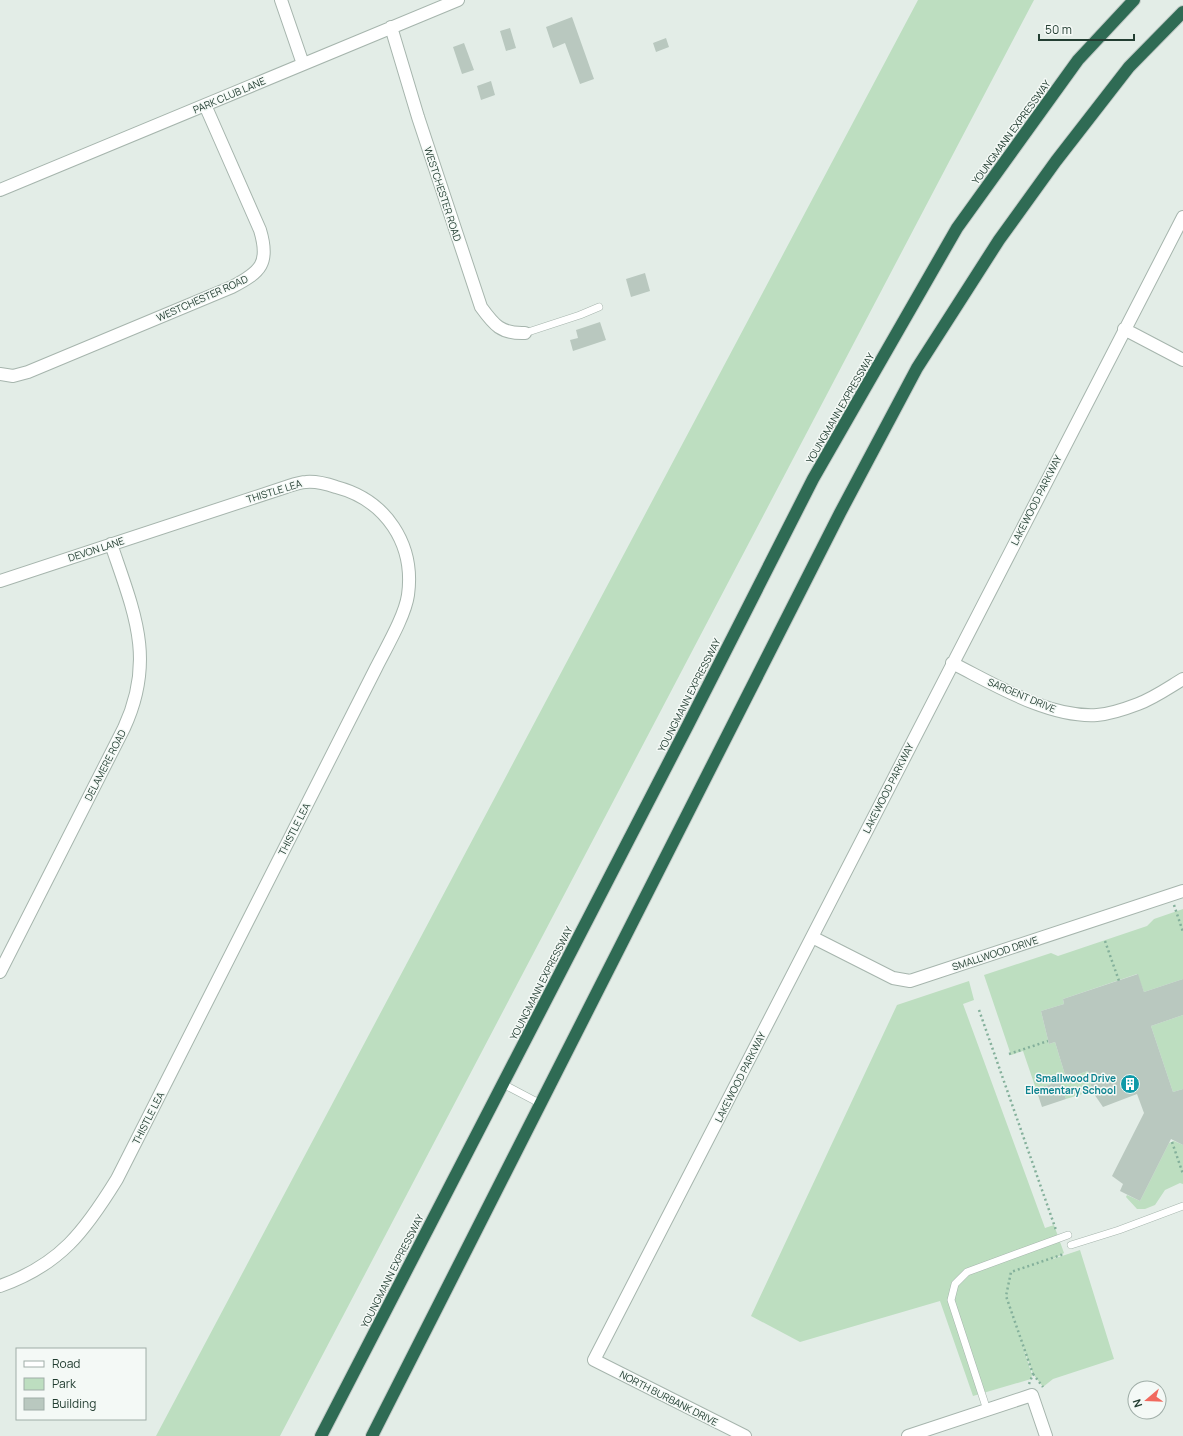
<svg xmlns="http://www.w3.org/2000/svg" width="1183" height="1436" font-family="Manrope,sans-serif">
  <style>
    .green { fill: #bddec0 }
    .building { fill: #b9c8bf }
    .lines { fill: none; stroke-linecap: round; stroke-linejoin: round }
    .service-casing { stroke: #a6b5ad; stroke-width: 8 }
    .minor-casing { stroke: #a6b5ad; stroke-width: 14 }
    .motorway-casing { stroke: #c1c9c6; stroke-width: 14 }
    .path { stroke: #84b09b; stroke-width: 2.5; stroke-dasharray: 2 3; stroke-linecap: butt }
    .service { stroke: #fff; stroke-width: 7 }
    .minor { stroke: #fff; stroke-width: 12 }
    .motorway { stroke: #2f6b54; stroke-width: 12 }
    .labels { text-anchor: middle; dominant-baseline: central; stroke-width: 3; stroke-linejoin: round; paint-order: stroke }
    .street-label { font-size: 10px; fill: #233e32; stroke: #f4f9f6 }
    .culture-label { font-size: 10px; font-weight: bold; fill: #0d838f; stroke: #f4f9f6; text-anchor: end }
  </style>
  <rect width="100%" height="100%" fill="#e3ede7"/>
  <path class="green" d="M918,0H1034L280,1436H156Z
    M1183,909V979L1144,992L1137,974L1063,999L1064,1004L1041,1011L1049,1044L1055,1042L1066,1078L1088,1071L1092,1091L1066,1099L1060,1081L1036,1089L1023,1051L1011,1055L984,975L1051,953L1058,956L1147,926L1154,919Z
    M969,981L974,1000L963,1004L1045,1228L1054,1225L1064,1253L1061,1255L1050,1260L1080,1250L1114,1359L1053,1379L1043,1387L1033,1374L1021,1341L1032,1375L1031,1379L973,1396L940,1301L800,1342L751,1316L897,1005Z
    M1183,1015V1089L1173,1092L1151,1026Z
    M1174,1141L1183,1145V1184L1180,1183L1165,1190L1155,1205L1145,1209H1137L1126,1197L1127,1195L1140,1201L1169,1143Z"/>
  <path class="building" d="M572,17L594,79L580,84L565,43L553,48L546,27Z
    M510,28L516,48L506,51L500,31Z
    M666,38L669,47L656,52L653,43Z
    M464,43L474,70L462,74L453,47Z
    M491,81L495,95L481,100L477,86Z
    M645,273L650,291L631,297L626,279Z
    M600,322L606,340L573,351L570,340L578,338L576,330Z
    M1138,974L1144,992L1183,979V1015L1151,1026L1173,1092L1183,1089V1145L1171,1139L1140,1201L1120,1191L1123,1184L1112,1176L1144,1113L1137,1094L1103,1107L1092,1091L1088,1071L1066,1078L1055,1042L1049,1044L1041,1011L1064,1004L1063,999Z
    M1060,1081L1066,1099L1042,1107L1036,1089Z"/>
  <g class="lines">
    <g class="service-casing">
      <path id="service" d="M525,333L580,315L599,307
        M503,1084L541,1104
        M1071,1245L1119,1230L1183,1206
        M987,1410L951,1300L955,1284L967,1272L1068,1235"/>
    </g>
    <g class="minor-casing">
      <path id="minor" d="M281,0L303,64
        M391,27L418,117L481,307C494,325 501,334 525,333
        M0,190L458,0
        M1124,329L1183,360
        M0,374L13,376L28,372L232,287C261,272 270,263 260,230L205,105
        M0,581L286,487C292,485 300,482 306,482C317,481 327,484 336,487C386,500 415,544 408,595C405,616 386,648 376,668L117,1179C85,1231 60,1265 0,1286
        M952,663C994,684 1048,718 1097,715C1110,714 1125,709 1138,704C1154,698 1168,688 1183,679
        M812,937L893,978L910,981L1183,891
        M0,972L124,728C156,659 134,612 111,544
        M745,1436L594,1360L1183,217
        M908,1436L1032,1395L1046,1436"/>
    </g>
    <g class="motorway-casing">
      <path id="motorway" d="M321,1436L688,725L813,479L957,228L1078,60L1134,0
        M372,1436L840,513L917,368L999,240L1056,161L1129,67L1183,12"/>
    </g>
    <path class="path" d="M1174,905L1183,932
      M1105,941L1119,981
      M979,1010L1056,1230
      M1009,1054L1048,1041
      M1172,1142L1183,1174
      M1033,1374L1043,1387
      M1029,1384L1033,1374L1006,1296L1011,1272L1061,1255L1064,1252"/>
    <use href="#service" class="service"/>
    <use href="#minor" class="minor"/>
    <use href="#motorway" class="motorway"/>
  </g>
  <defs>
    <g id="building-disc" transform="scale(1)"><circle r="9.5" fill="#0f9aa8" stroke="#f4f9f6"/><path d="M-4-6H4V6H1V3H-1V6H-4ZM-2.5-4.3h1.7v1.8h-1.7ZM.8-4.3h1.7v1.8H.8ZM-2.5-1h1.7V.8h-1.7ZM.8-1h1.7V.8H.8Z" fill="#fff"/></g>
  </defs>
  <g fill-rule="evenodd">
    <use href="#building-disc" x="1130" y="1084"/>
  </g>
  <g class="labels">
    <g class="street-label">
      <text transform="translate(229 95) rotate(-23)">PARK CLUB LANE</text>
      <text transform="translate(1011 132) rotate(-54)">YOUNGMANN EXPRESSWAY</text>
      <text transform="translate(443 194) rotate(72)">WESTCHESTER ROAD</text>
      <text transform="translate(202 298) rotate(-24)">WESTCHESTER ROAD</text>
      <text transform="translate(840 408) rotate(-60)">YOUNGMANN EXPRESSWAY</text>
      <text transform="translate(274 491) rotate(-17)">THISTLE LEA</text>
      <text transform="translate(1036 500) rotate(-63)">LAKEWOOD PARKWAY</text>
      <text transform="translate(96 549) rotate(-18)">DEVON LANE</text>
      <text transform="translate(689 695) rotate(-63)">YOUNGMANN EXPRESSWAY</text>
      <text transform="translate(1022 695) rotate(23)">SARGENT DRIVE</text>
      <text transform="translate(105 765) rotate(-63)">DELAMERE ROAD</text>
      <text transform="translate(888 788) rotate(-63)">LAKEWOOD PARKWAY</text>
      <text transform="translate(294 829) rotate(-63)">THISTLE LEA</text>
      <text transform="translate(995 953) rotate(-18)">SMALLWOOD DRIVE</text>
      <text transform="translate(541 983) rotate(-63)">YOUNGMANN EXPRESSWAY</text>
      <text transform="translate(740 1077) rotate(-63)">LAKEWOOD PARKWAY</text>
      <text transform="translate(148 1118) rotate(-63)">THISTLE LEA</text>
      <text transform="translate(392 1271) rotate(-63)">YOUNGMANN EXPRESSWAY</text>
      <text transform="translate(669 1398) rotate(27)">NORTH BURBANK DRIVE</text>
    </g>
    <g class="culture-label">
      <text x="1116" y="1078">Smallwood Drive<tspan x="1116" dy="12">Elementary School</tspan></text>
    </g>
  </g>
  <rect x="16" y="1348" width="130" height="72" fill="#f4f9f6" stroke="#a0aea8"/>
  <rect x="24" y="1361" width="20" height="6" fill="#ffffff" stroke="#a0aea8"/>
  <text x="52" y="1368" font-size="12" fill="#233e32">Road</text>
  <rect x="24" y="1378" width="20" height="12" fill="#bddec0" stroke="#a0aea8"/>
  <text x="52" y="1388" font-size="12" fill="#233e32">Park</text>
  <rect x="24" y="1398" width="20" height="12" fill="#b9c8bf" stroke="#a0aea8"/>
  <text x="52" y="1408" font-size="12" fill="#233e32">Building</text>
  <g transform="translate(1147 1400) rotate(251)"><circle r="19" fill="#f4f9f6" stroke="#a0aea8"/>
  <path d="M0-3L7 15L0 10L-7 15Z" fill="#f1695e"/>
  <text y="-6" font-size="11" font-weight="bold" text-anchor="middle" fill="#233e32">N</text>
  </g>
  <path d="M1039 34v6h95v-6" fill="none" stroke="#233e32" stroke-width="2"/>
  <text x="1045" y="34" font-size="12" fill="#233e32" stroke="#f4f9f6" stroke-width="3" paint-order="stroke">50 m</text>
</svg>
